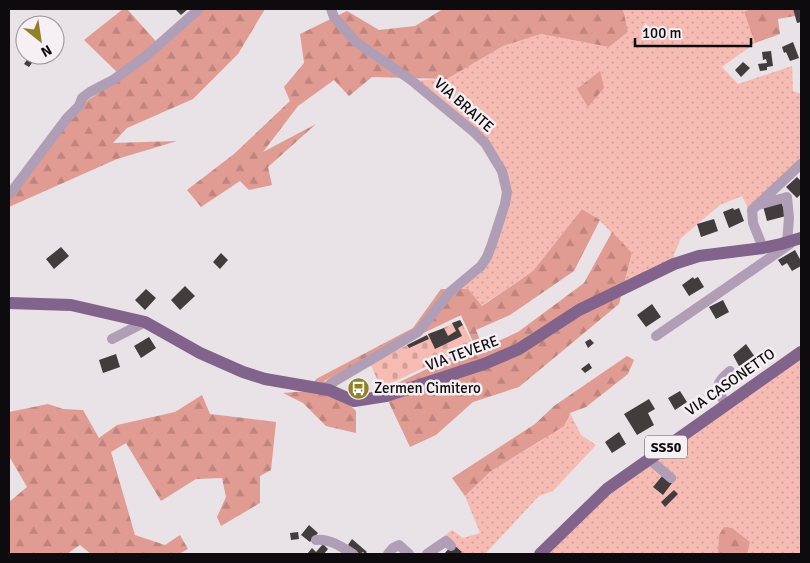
<svg xmlns="http://www.w3.org/2000/svg" width="810" height="563" font-family="Signika,sans-serif">
<defs>
<pattern id="grass-dots" width="8" height="8" patternUnits="userSpaceOnUse" patternTransform="scale(1.25)"><rect width="8" height="8" fill="#f6bcb4"/><path d="M2 2h.1M6 6h.1" fill="none" stroke="#d2a09a" stroke-width="1.8" stroke-linecap="round"/></pattern>
<pattern id="forest-firs" width="22" height="20" patternUnits="userSpaceOnUse" patternTransform="scale(1.25)"><rect width="22" height="20" fill="#e09b92"/><path d="M5 1l3.5 6h-7zM16 11l3.5 6h-7z" fill="#bf847d"/></pattern>
<pattern id="cemetery-stones" width="16" height="16" patternUnits="userSpaceOnUse" patternTransform="scale(1.25)"><rect width="16" height="16" fill="#f6bcb4"/><path d="M2 7V4a2 2 0 0 1 4 0v3zM10 15v-3a2 2 0 0 1 4 0v3z" fill="#d2a09a"/></pattern>
</defs>
<rect width="100%" height="100%" fill="#e9e2e6"/>
<path fill="url(#grass-dots)" d="M623,9H751L744,12L755,43L722,67L738,84L792,66L793,91L801,94V159L749,210L742,196L720,205L681,238L674,255V264L623,289L632,253L598,219L582,209L533,271L481,306L452,289L481,266L505,204L496,159L411,80L447,79L503,46L541,34L609,47L628,32Z
M801,357V554H540L577,518Z
M570,413L581,435L596,445L553,491L539,496L485,554H460L462,552L454,544L446,541L444,536L452,530L463,538L480,533L465,496L490,472L542,440Z"/>
<path fill="url(#forest-firs)" d="M123,9H127L161,47L203,9H265L238,54L193,99L127,128L113,143L177,141L117,159L9,207V195L72,111L122,77L84,40Z
M443,9H623L628,32L609,47L541,34L503,46L447,79L372,77L349,96L334,80L298,106L263,152L316,124L268,167L272,185L249,190L240,181L201,207L187,190L234,154L290,101L284,87L304,63L300,34L347,11L379,30L415,26Z
M751,9H793L795,16L778,19L780,34L755,43L744,12Z
M600,71L604,88L588,107L577,89Z
M582,209L600,220L574,271L510,315L476,330L483,348L518,332L584,283L612,232L632,253L619,304L519,387L473,402L436,435L410,447L383,390L475,346L461,315L324,381L356,411V433L326,426L303,403L283,393L309,391L316,379L413,328L441,289H468L482,306L533,271Z
M627,356L634,360L628,374L586,407L570,413L564,426L490,472L465,496L452,478L535,424L554,406Z
M202,395L210,414L276,422L271,470L260,476V503L221,526L217,517L226,497L222,478L196,479L161,501L126,443L111,452L135,535L165,545L180,535L188,549L179,554H91L80,545L67,554H9V502L27,487L9,456V412L48,404L63,409L83,410L99,438L117,425L175,412Z
M724,527L732,528L750,542L747,554H718L719,535Z"/>
<path fill="url(#cemetery-stones)" d="M460,320L473,344L381,388L370,363Z"/>
<path fill="#423c3d" d="M175,9H188L181,15Z
M793,9H801V22L797,23Z
M793,42L799,58L790,61L786,52L784,53L782,47Z
M771,51L773,66L767,67V70L760,71L758,64L767,63L766,59L763,60L762,52Z
M29,57L34,60L29,67L24,64Z
M743,62L750,68L741,77L735,70Z
M797,177L801,181V194L797,198L786,187Z
M781,201L786,216L767,221L763,206Z
M733,208L734,210L739,208L744,221L729,228L723,212Z
M714,219L718,231L701,237L697,224Z
M61,247L69,256L54,269L46,259Z
M795,250L801,261V266L792,271L787,263L782,266L778,260Z
M221,253L228,260L220,269L213,262Z
M693,277L694,279L698,277L704,287L689,296L682,285Z
M185,286L195,296L180,310L171,300Z
M146,289L156,298L145,310L135,300Z
M723,300L729,312L716,319L709,307Z
M652,304L661,317L646,327L637,315Z
M460,320L463,325L458,328L462,336L435,349L428,334L444,328L448,336L456,331L452,323Z
M427,335L429,339L409,348L407,345Z
M149,337L156,348L141,358L134,346Z
M590,339L594,343L588,348L585,342Z
M746,344L755,357L740,368L733,355Z
M116,354L120,367L103,373L99,360Z
M589,363L592,368L585,373L581,369Z
M680,391L687,402L675,410L668,398Z
M649,399L655,409L648,413L654,425L637,435L624,414Z
M619,432L626,444L612,453L605,442Z
M663,475L672,483L663,495L653,487Z
M674,490L678,494L665,507L661,502Z
M309,525L318,533L310,542L301,535Z
M298,532L299,539L291,540L290,533Z
M352,539L367,552L365,554L363,552L360,554L348,545Z
M323,544L328,549L324,554H307L312,548L316,552Z
M453,544L462,552L460,554H444Z"/>
<g fill="none" stroke-linecap="round" stroke-linejoin="round">
<path stroke="#af9eb5" stroke-width="10" d="M9,195L67,118L79,106L82,98L90,92L113,80L146,56L199,9
M758,205L787,197L789,218L787,243
M763,248L753,223L752,210L801,164
M656,336L790,244
M112,339L145,322
M326,390L330,384L418,332L450,292L481,266L487,257L492,244L505,204L507,192L502,171L485,143L475,133L411,80L356,42L334,17L331,9
M726,405C716,387 714,385 730,371
M649,459L671,478
M316,540C329,538 342,547 353,554
M388,554L393,548L399,545L409,554
M427,554L446,541L451,546"/>
<path stroke="#81638c" stroke-width="12" d="M9,303L71,305L145,322L200,353L243,372L265,379L329,390L354,401L386,396L484,364L519,349L579,310L674,264L699,256L763,248L781,244L801,238
M540,554L607,489L801,352"/>
</g>
<defs>
<symbol id="bus-disc" viewBox="-11 -11 22 22"><circle r="9.5" fill="#918027" stroke="#f6eff3"/><path d="M-5-6H5V4H4V6H2V4H-2V6H-4V4H-5ZM-3.5-4V0h7V-4ZM-3.5 1.2v1.5H-2V1.2ZM2 1.2v1.5H3.5V1.2Z" fill="#fff"/></symbol>
</defs>
<g fill-rule="evenodd">
<use href="#bus-disc" x="346" y="376" width="25" height="25"/>
</g>
<g text-anchor="middle" dominant-baseline="central" stroke-width="5" stroke-linejoin="round" paint-order="stroke">
<rect fill="#f6eff3" stroke="#534f52" stroke-width="1" x="645" y="435.5" width="42" height="23" rx="4"/>
<g font-size="14" font-weight="bold" fill="#0d0b0d">
<text x="666" y="447">SS50</text>
</g>
<g font-size="15" fill="#0d0b0d" stroke="#f6eff3">
<text transform="translate(464 105) rotate(41)">VIA BRAITE</text>
<text transform="translate(462 353) rotate(-20)">VIA TEVERE</text>
<text transform="translate(730 382) rotate(-35)">VIA CASONETTO</text>
</g>
<g font-size="15" fill="#0d0b0d" stroke="#f6eff3" text-anchor="start">
<text x="374" y="388">Zermen Cimitero</text>
</g>
</g>
<rect width="810" height="563" fill="none" stroke="#0d0b0d" stroke-width="20"/>
<g transform="translate(40 40) rotate(150)"><circle r="24" fill="#f6eff3" stroke="#999497"/>
<path d="M0-4L9 19L0 12L-9 19Z" fill="#918027"/>
<text y="-8" font-size="14" font-weight="bold" text-anchor="middle" fill="#0d0b0d">N</text>
</g>
<path d="M635 38v8h116v-8" fill="none" stroke="#0d0b0d" stroke-width="2.5"/>
<text x="642" y="38" font-size="15" fill="#0d0b0d" stroke="#f6eff3" stroke-width="4" paint-order="stroke">100 m</text>
</svg>
